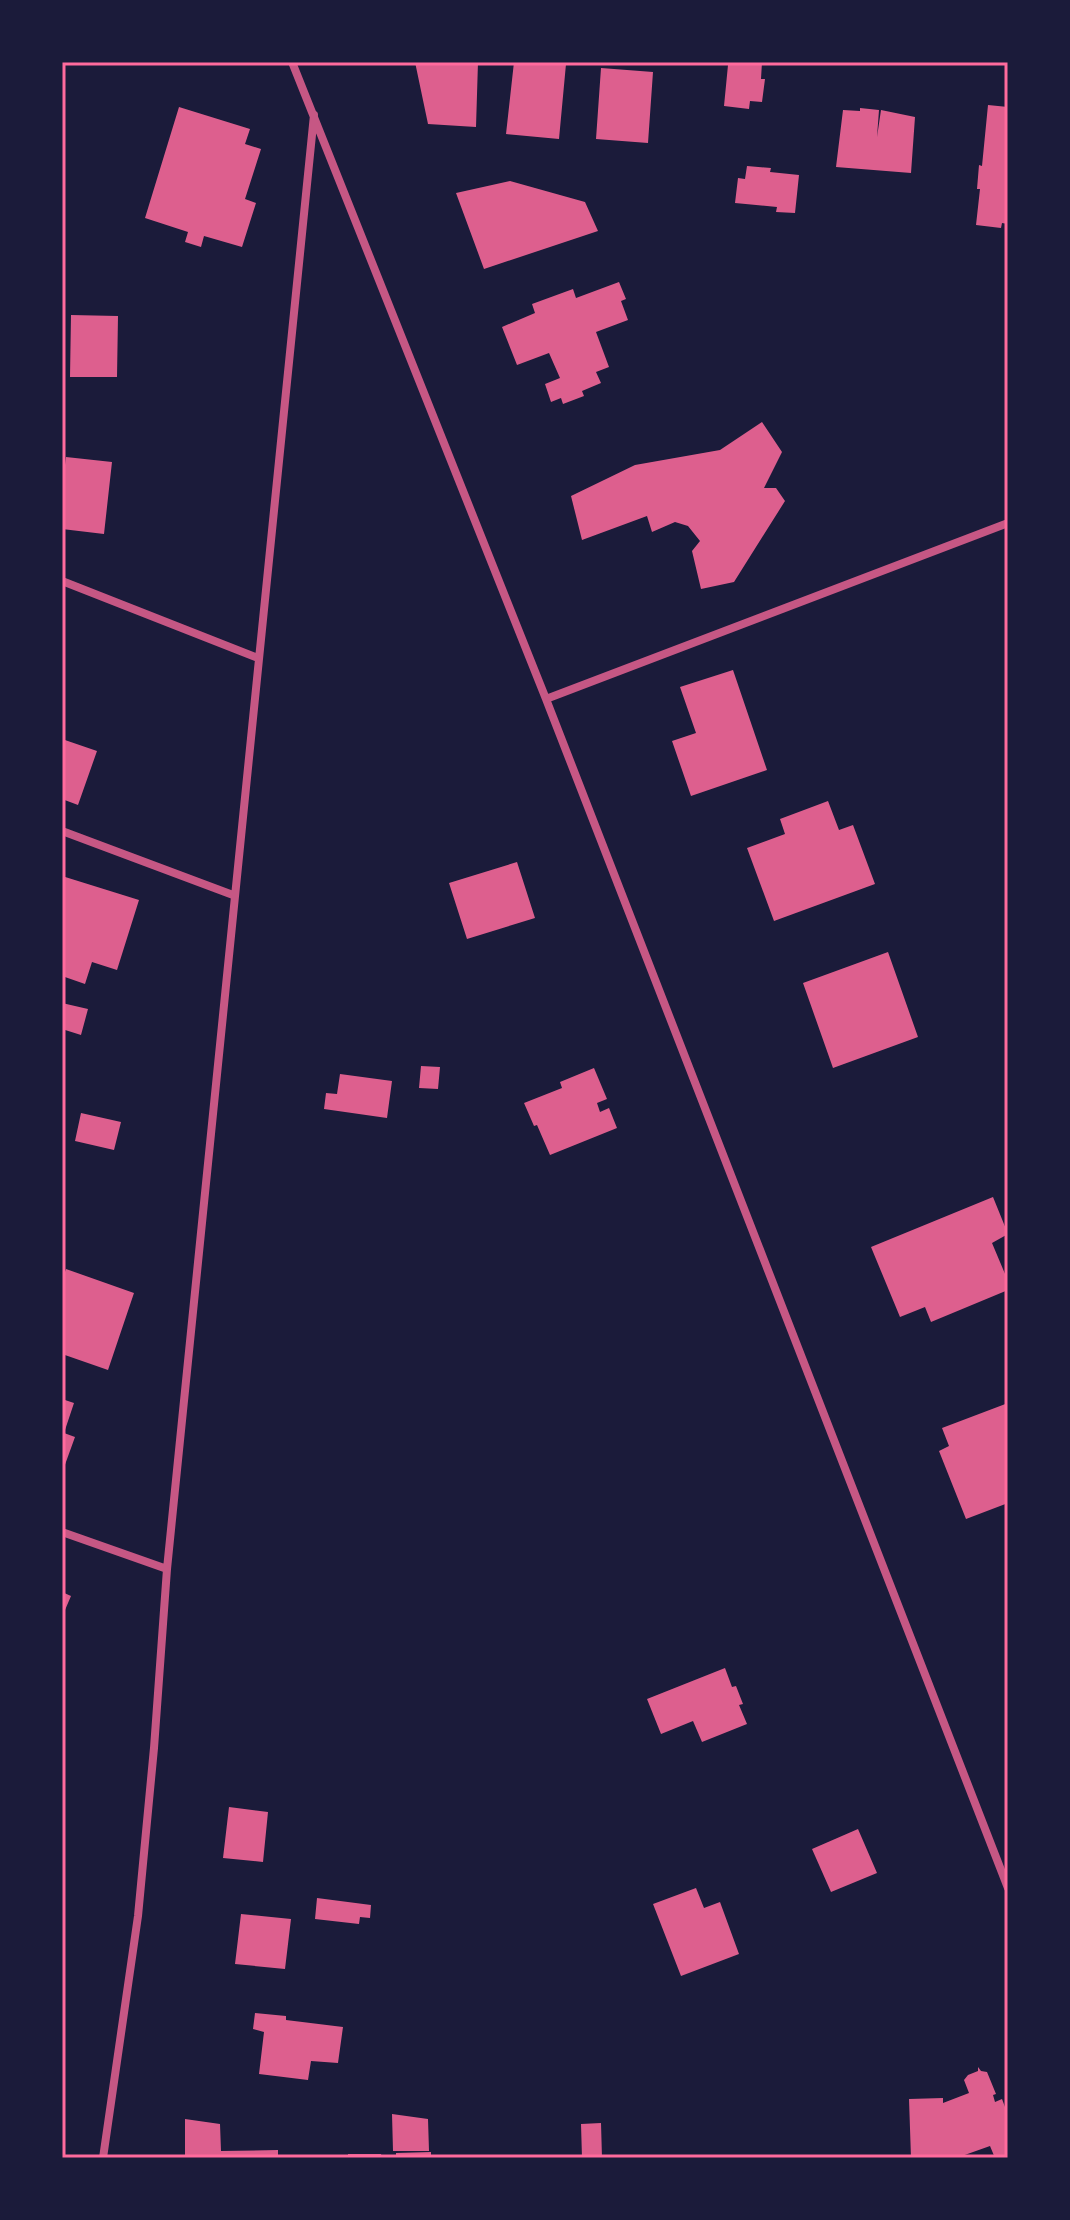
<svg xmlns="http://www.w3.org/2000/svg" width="1070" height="2220" font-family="'Zilla Slab',serif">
<rect width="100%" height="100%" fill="#1b1b3a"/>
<path fill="#dd5f8e" d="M415,62H478L476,127L428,124Z
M514,62L566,64L559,139L506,134Z
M720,62H762L761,79H765L762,102L750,101L749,109L724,106L728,65Z
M601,68L653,72L648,143L596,139Z
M988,105L1008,107V224L1002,223L1001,228L976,225L980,189H977L979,165L982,166Z
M179,107L250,129L245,144L261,149L245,199L256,203L242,247L204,236L201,247L185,242L188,232L145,218Z
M860,108L879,110L877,137L881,110L915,117L911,173L836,167L843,110L860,111Z
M747,166L771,168L770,172L799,175L795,213L776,212L777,207L735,203L738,178L745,179Z
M510,181L585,202L598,231L484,269L456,193Z
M619,282L626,299L621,301L628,320L596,332L609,367L596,372L601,383L582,391L584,396L563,404L561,398L551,402L545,384L560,378L549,353L517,365L502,327L535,313L532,304L573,289L576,298Z
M71,315L118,316L117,377H70Z
M762,422L782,452L764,488H776L785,501L734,582L701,589L692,551L700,541L688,526L675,522L652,532L647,516L582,540L571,496L635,465L720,450Z
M66,457L112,462L104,534L62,529V489Z
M733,670L767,770L691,796L672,741L696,733L680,687Z
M62,739L97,751L78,805L62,799Z
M828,801L839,830L853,825L875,884L774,921L747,848L785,834L780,819Z
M517,862L535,918L467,939L449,883Z
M62,876L139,900L117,970L92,962L85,984L62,976Z
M888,952L918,1037L833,1068L803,983Z
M62,1003L88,1009L81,1035L62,1029Z
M421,1066L440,1067L438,1089L419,1088Z
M594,1068L607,1099L597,1103L600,1112L609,1108L617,1128L550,1155L537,1125L534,1126L524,1103L562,1088L560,1082Z
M340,1074L392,1081L387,1118L324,1109L326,1093L337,1094Z
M81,1113L121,1122L114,1150L75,1141Z
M993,1197L1008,1234L992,1243L1008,1281V1290L931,1322L925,1307L900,1317L871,1247Z
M66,1269L134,1293L108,1370L62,1354V1281Z
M62,1399L74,1403L64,1433L75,1437L62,1473Z
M1008,1403V1503L966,1519L939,1451L949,1446L942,1428Z
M62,1592L71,1596L62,1617Z
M725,1668L732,1687L736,1686L743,1704L739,1705L747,1724L702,1742L693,1721L661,1734L647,1699Z
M229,1807L268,1812L263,1862L223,1858Z
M858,1829L877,1873L831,1892L812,1849Z
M696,1888L704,1908L720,1902L739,1954L681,1976L653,1904Z
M317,1898L371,1905L370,1918L360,1917L359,1924L315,1919Z
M241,1914L291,1919L285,1969L235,1964Z
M255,2013L286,2016V2020L343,2027L338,2063L311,2061L308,2080L259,2074L264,2032L253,2029Z
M978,2067L981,2071L987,2072L996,2094L993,2095L995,2102L1002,2099L1008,2115V2158H995L990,2146L959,2157L958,2155L951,2158H911L909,2099L943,2098V2103L969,2093L964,2080L968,2075L978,2071Z
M392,2114L428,2119L429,2151H393Z
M185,2119L220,2124L221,2151L278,2150V2158H185Z
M601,2123L602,2158H582L581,2124Z
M431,2152V2158H396V2153Z
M348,2154H381L382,2158H348Z"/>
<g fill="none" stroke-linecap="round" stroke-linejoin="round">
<path stroke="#c65784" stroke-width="8" d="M292,62L546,699L1008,1888
M62,581L258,658
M546,699L1008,523
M62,831L233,895
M62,1532L167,1569
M103,2158L138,1916L154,1748L167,1569L314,115"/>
</g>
<rect width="1070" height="2220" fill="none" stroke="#1b1b3a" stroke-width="128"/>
<rect x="64" y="64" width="942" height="2092" fill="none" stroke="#ff6b9d" stroke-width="3"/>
</svg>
